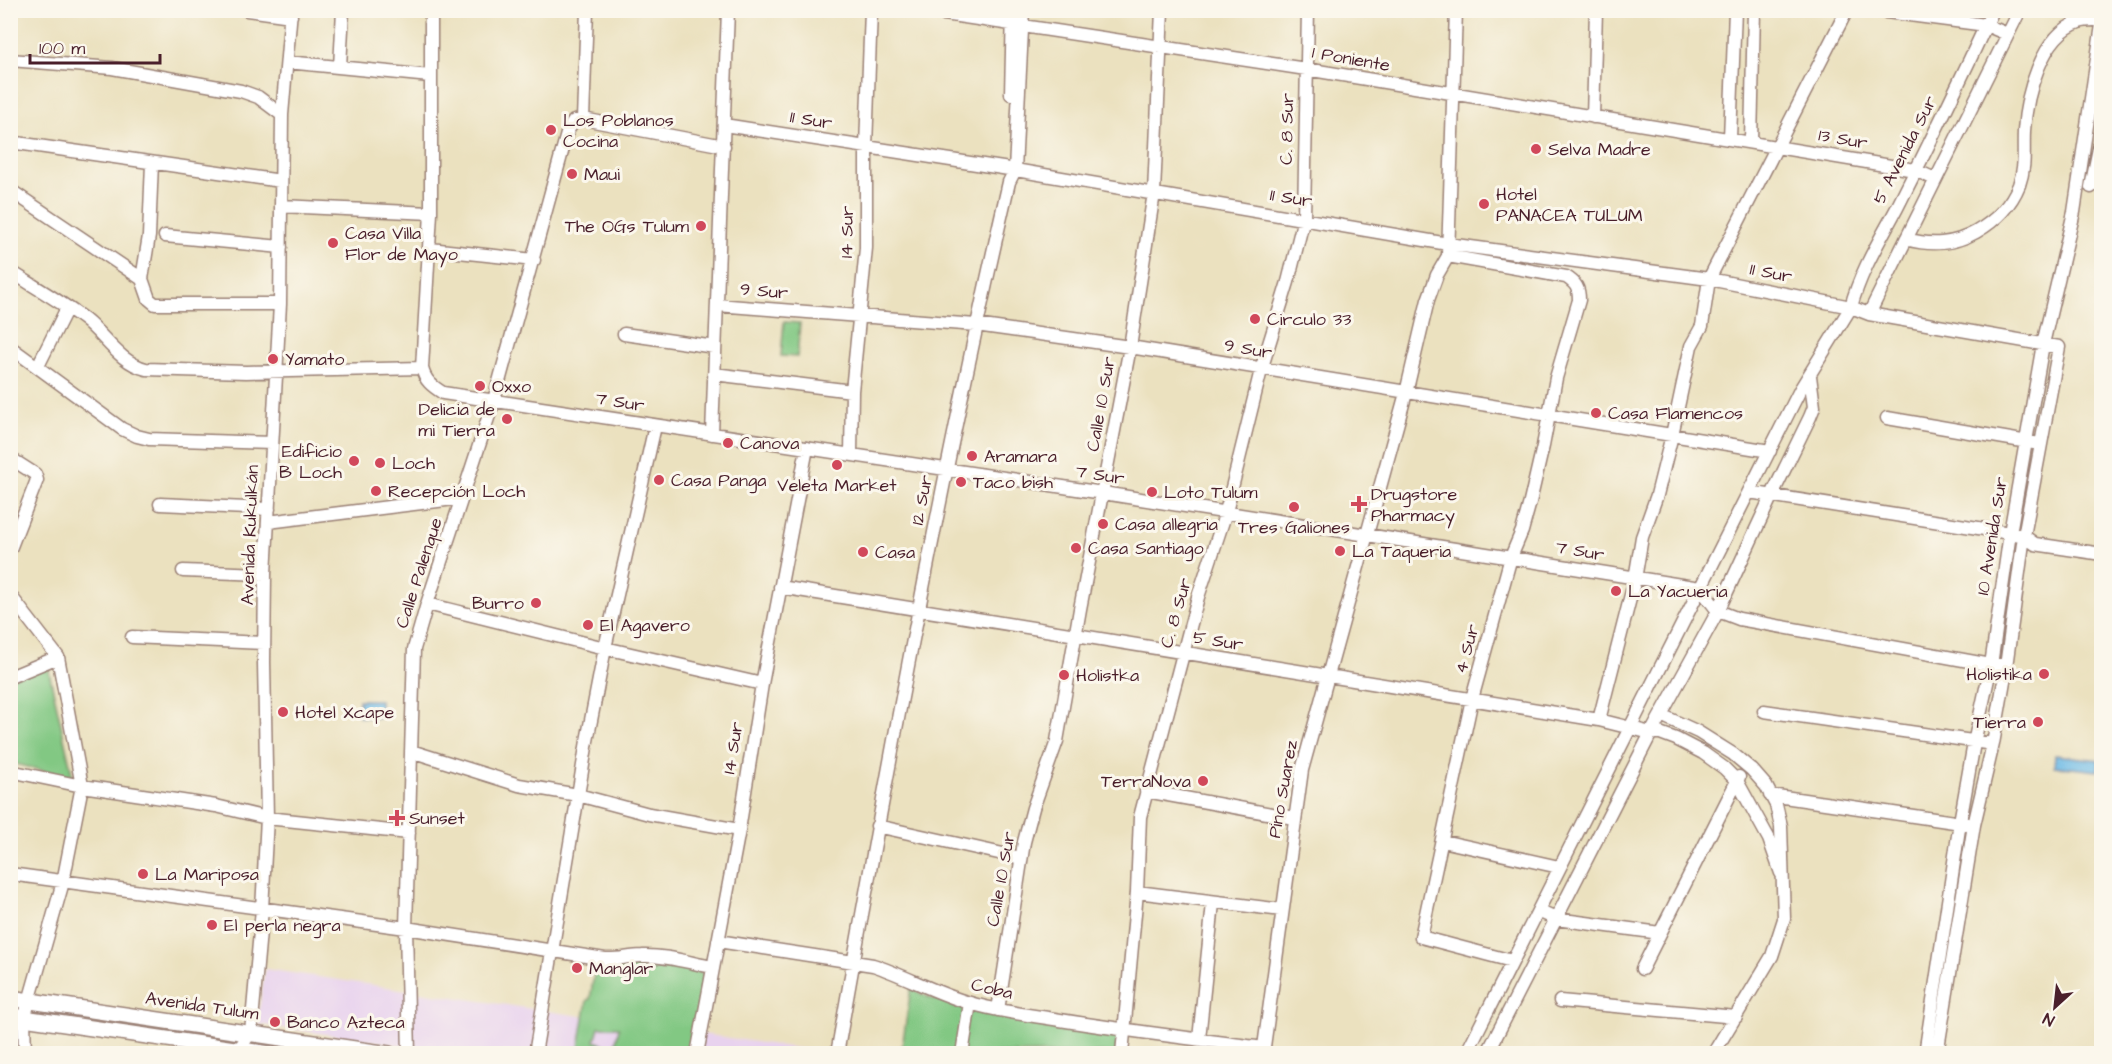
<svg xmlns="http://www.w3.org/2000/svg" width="2112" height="1064" font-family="'Architects Daughter',sans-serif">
<rect width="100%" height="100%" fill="#fbf7ec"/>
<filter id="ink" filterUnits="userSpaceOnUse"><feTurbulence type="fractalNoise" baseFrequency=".0167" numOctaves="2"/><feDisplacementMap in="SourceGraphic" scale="12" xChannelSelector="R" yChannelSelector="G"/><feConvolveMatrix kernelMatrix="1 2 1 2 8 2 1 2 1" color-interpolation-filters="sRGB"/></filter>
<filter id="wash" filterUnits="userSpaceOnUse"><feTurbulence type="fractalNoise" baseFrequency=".008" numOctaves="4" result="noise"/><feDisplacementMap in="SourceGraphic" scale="24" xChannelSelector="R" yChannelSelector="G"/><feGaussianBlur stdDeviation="1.35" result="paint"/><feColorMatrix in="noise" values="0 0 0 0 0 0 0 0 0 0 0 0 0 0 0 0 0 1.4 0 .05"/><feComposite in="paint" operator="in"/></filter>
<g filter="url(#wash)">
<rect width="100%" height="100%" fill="#ebe1bf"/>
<path fill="#e8d2ee" d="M265,969L829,1053H455L257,1024Z"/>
<path fill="#82c883" stroke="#667457" stroke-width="1.5" d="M784,322L800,323L797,357L781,356Z
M47,663L73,778L11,763L10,679Z
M596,962L612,966L663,964L701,972L704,976L691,1053H614L619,1027H599L595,1041L609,1047L608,1053L578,1054L587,1000L590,999Z
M911,988L930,998L1118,1035L1116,1053L901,1054Z"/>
<path fill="#6cbae6" stroke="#5b6c88" stroke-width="1.5" d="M359,700H380V718L359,717Z
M2055,755L2099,760L2098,771L2054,766Z"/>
</g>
<g filter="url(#ink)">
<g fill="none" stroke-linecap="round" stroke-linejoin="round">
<defs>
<path id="minor" d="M247,10L291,16
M431,10V213L422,368C425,381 432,386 443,393L1103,493L1700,588L1718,611L1739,619L1991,665H2006
M918,10L1306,69L1915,170L1935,179
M1871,10L1986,25L2007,34
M10,60L112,68L241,91L258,97L282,115
M287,62L430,76
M340,67L343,10
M1011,94L1013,10
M1593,117L1596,10
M583,119L587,10
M724,125L1009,169L1448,244L1709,279L1851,307L1869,314L2059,347L2024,536L2004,681L1993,744L1974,825L1937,1054
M1730,138L1735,10
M10,142L281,181
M1751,142L1754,10
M152,163L149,236L142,279L149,299L155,304H280
M2091,187L2102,134
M10,190L142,279
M281,206L431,213
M165,236L281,247
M1906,239C1931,246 1953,245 1976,232C1995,221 2011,205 2019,185C2026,165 2023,151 2024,131C2026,96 2041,35 2079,22C2086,19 2094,20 2102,20
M430,249L534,260
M1448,256L1566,277C1576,283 1579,288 1579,300L1556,378L1543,446L1530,502L1522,531L1511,557L1472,699L1421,937L1512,961
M10,271C35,287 62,302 85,320C105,336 120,363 146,369L246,372L422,368
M717,305L976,325L1130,347L1770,451
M1869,314L2020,10
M624,334L715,347
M10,347L122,429L137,436L149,439L272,443
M38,366L67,308
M714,374L852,391
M1887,418L2034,443
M712,434L728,10
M851,454L852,391L866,248V147L871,10
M10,458L35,474L37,480L10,549
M1749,492L2010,533L2024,536L2035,544L2102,554
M160,504L269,509
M268,522L462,498
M183,571L265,574
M780,587L1599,720L1651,733H1660L1676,739L1703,753L1724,768L1737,781L1769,839L1781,873
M10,595L58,657L82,786L63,882L24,1019L25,1054
M427,604L605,648L762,684
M132,637L264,643
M10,677L58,657
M1764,711L1993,744
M1661,715L1698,732L1733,754L1752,770L1766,786L1776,805L1781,826L1784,919L1772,956L1713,1054
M1599,720L1635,579L1642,537L1657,495L1672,435L1691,346L1702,326L1709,279L1847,10
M411,751L519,785L578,795L649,814L739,830
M10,771L82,786L216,806L267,818L409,833
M1146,791L1294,818
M1770,795L1968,824
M877,826L1021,858
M1442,841L1559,867
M10,874L406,928L605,959C618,960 629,956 642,956C666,955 690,963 713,967
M1137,892L1282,910
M1538,911L1556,919L1660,933
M718,941L873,965C906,976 937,994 970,1003C1000,1012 1030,1015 1060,1020C1128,1031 1196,1039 1264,1048
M1642,969L1739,777
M1560,1001L1736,1017
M998,1010L1024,842L1033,808L1057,741L1080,609L1130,347L1154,193L1162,10
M1199,1039L1213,903
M1491,1047L1505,1054
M234,1053L239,1049L251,1032L262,909L267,818L264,662L265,574L280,304L282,115L291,10
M409,1054L406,928L414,649L427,604L494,400L568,130L574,121L583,119L724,146
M535,1054L587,741L605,648L655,426
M697,1054L739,830L762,684L807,448
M837,1054C889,762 942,471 1009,182L1015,170L1023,10
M962,1054L970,1003
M1122,1054L1137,892L1140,817L1198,597L1226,512L1261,370L1288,282L1304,218L1308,10
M1263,1054L1302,770L1406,393L1428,300L1437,275L1448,256L1456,10
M1470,1054V1046L1800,390L1851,307C1860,272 1880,240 1897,208C1930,143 1962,77 1993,10
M1487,1054L1651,733L1718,611L1771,497L1810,417L1814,407L1810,376
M1925,1054L1960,822L1974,743L1991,665L2010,533L2043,344L2074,212L2102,25"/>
<path id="major" d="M10,998L389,1054
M10,1016L270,1054"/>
</defs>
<use href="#minor" stroke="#9a8075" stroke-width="15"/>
<use href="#major" stroke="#9a8075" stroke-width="18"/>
<use href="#minor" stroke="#fff" stroke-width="12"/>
<use href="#major" stroke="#fff" stroke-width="15"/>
</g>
</g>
<g fill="#d1495b" stroke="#fbf7ec" stroke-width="2">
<circle cx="551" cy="130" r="6"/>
<circle cx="1536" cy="149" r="6"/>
<circle cx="572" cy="174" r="6"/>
<circle cx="1484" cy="204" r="6"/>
<circle cx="701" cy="226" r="6"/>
<circle cx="333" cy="243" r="6"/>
<circle cx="1255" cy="319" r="6"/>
<circle cx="273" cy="359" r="6"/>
<circle cx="480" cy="386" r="6"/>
<circle cx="1596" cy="413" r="6"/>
<circle cx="507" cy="419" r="6"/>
<circle cx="728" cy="443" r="6"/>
<circle cx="972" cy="456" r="6"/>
<circle cx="354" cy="461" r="6"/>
<circle cx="380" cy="463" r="6"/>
<circle cx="837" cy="465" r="6"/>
<circle cx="659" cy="480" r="6"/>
<circle cx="961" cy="482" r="6"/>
<circle cx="376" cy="491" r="6"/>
<circle cx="1152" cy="492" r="6"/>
<path d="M1356 495h6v6h6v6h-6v6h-6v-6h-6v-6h6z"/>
<circle cx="1294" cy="507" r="6"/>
<circle cx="1103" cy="524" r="6"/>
<circle cx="1076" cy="548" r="6"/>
<circle cx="1340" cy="551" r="6"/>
<circle cx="863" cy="552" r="6"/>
<circle cx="1616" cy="591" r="6"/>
<circle cx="536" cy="603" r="6"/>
<circle cx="588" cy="625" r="6"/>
<circle cx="2044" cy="674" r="6"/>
<circle cx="1064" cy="675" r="6"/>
<circle cx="283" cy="712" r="6"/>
<circle cx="2038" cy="722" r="6"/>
<circle cx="1203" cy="781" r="6"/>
<path d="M394 809h6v6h6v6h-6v6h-6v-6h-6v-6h6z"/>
<circle cx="143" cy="874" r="6"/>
<circle cx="212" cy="925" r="6"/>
<circle cx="577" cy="968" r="6"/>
<circle cx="275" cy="1022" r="6"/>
</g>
<g text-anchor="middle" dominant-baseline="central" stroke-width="6" stroke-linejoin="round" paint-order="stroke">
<g font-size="18" fill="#4a1f2b" stroke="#fbf7ec">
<text transform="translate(1351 59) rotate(10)">1 Poniente</text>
<text transform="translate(811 120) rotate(9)">11 Sur</text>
<text transform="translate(1287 129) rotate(-89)">C. 8 Sur</text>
<text transform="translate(1843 139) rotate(10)">13 Sur</text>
<text transform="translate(1905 150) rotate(-63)">5 Avenida Sur</text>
<text transform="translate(1291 198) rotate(9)">11 Sur</text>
<text transform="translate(847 232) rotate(-89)">14 Sur</text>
<text transform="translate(1771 273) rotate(11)">11 Sur</text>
<text transform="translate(764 291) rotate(5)">9 Sur</text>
<text transform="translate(1248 349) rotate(10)">9 Sur</text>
<text transform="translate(620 402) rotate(9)">7 Sur</text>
<text transform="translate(1101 404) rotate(-80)">Calle 10 Sur</text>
<text transform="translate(1100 475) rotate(9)">7 Sur</text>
<text transform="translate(922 500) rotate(-79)">12 Sur</text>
<text transform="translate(250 535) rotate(-88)">Avenida Kukulkán</text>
<text transform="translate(1992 536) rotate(-81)">10 Avenida Sur</text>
<text transform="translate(1580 551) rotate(10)">7 Sur</text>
<text transform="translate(419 573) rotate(-72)">Calle Palenque</text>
<text transform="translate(1176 613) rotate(-74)">C. 8 Sur</text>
<text transform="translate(1218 641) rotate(9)">5 Sur</text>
<text transform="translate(1467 649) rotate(-75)">4 Sur</text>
<text transform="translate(733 748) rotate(-81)">14 Sur</text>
<text transform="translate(1283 789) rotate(-80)">Pino Suarez</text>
<text transform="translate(1001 879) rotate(-80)">Calle 10 Sur</text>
<text transform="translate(992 989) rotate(13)">Coba</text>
<text transform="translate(202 1006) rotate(8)">Avenida Tulum</text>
</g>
<g font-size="18" fill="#4a1f2b" stroke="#fbf7ec" text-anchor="start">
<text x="563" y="120">Los Poblanos<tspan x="563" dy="21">Cocina</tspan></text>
<text x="1548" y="149">Selva Madre</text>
<text x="584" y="174">Maui</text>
<text x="1496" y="194">Hotel<tspan x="1496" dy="21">PANACEA TULUM</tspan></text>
<text x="689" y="226" text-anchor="end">The OGs Tulum</text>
<text x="345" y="233">Casa Villa<tspan x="345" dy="21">Flor de Mayo</tspan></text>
<text x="1267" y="319">Circulo 33</text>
<text x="285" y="359">Yamato</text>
<text x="492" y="386">Oxxo</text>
<text x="495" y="409" text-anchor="end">Delicia de<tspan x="495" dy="21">mi Tierra</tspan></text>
<text x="1608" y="413">Casa Flamencos</text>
<text x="740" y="443">Canova</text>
<text x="342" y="451" text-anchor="end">Edificio<tspan x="342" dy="21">B Loch</tspan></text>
<text x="984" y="456">Aramara</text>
<text x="392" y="463">Loch</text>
<text x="671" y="480">Casa Panga</text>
<text x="973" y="482">Taco bish</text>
<text x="837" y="485" text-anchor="middle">Veleta Market</text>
<text x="388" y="491">Recepción Loch</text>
<text x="1164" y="492">Loto Tulum</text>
<text x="1371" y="494">Drugstore<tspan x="1371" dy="21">Pharmacy</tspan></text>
<text x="1115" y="524">Casa allegria</text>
<text x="1294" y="527" text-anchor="middle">Tres Galiones</text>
<text x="1088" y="548">Casa Santiago</text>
<text x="1352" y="551">La Taqueria</text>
<text x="875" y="552">Casa</text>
<text x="1628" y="591">La Yacueria</text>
<text x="524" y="603" text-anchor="end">Burro</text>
<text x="600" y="625">El Agavero</text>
<text x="2032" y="674" text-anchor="end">Holistika</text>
<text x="1076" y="675">Holistka</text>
<text x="295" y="712">Hotel Xcape</text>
<text x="2026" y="722" text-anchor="end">Tierra</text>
<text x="1191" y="781" text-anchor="end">TerraNova</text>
<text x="409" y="818">Sunset</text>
<text x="155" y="874">La Mariposa</text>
<text x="224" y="925">El perla negra</text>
<text x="589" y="968">Manglar</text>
<text x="287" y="1022">Banco Azteca</text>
</g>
</g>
<rect width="2112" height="1064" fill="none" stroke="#fbf7ec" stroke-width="36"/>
<g transform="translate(2055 1007) rotate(207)" stroke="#fbf7ec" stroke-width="4.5" paint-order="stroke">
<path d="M0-4.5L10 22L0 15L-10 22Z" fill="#4a1f2b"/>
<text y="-9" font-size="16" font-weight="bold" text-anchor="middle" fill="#4a1f2b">N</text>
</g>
<path d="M30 54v9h130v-9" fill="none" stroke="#4a1f2b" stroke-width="3"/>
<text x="39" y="54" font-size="18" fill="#4a1f2b" stroke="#fbf7ec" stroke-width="4.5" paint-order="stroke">100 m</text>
</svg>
